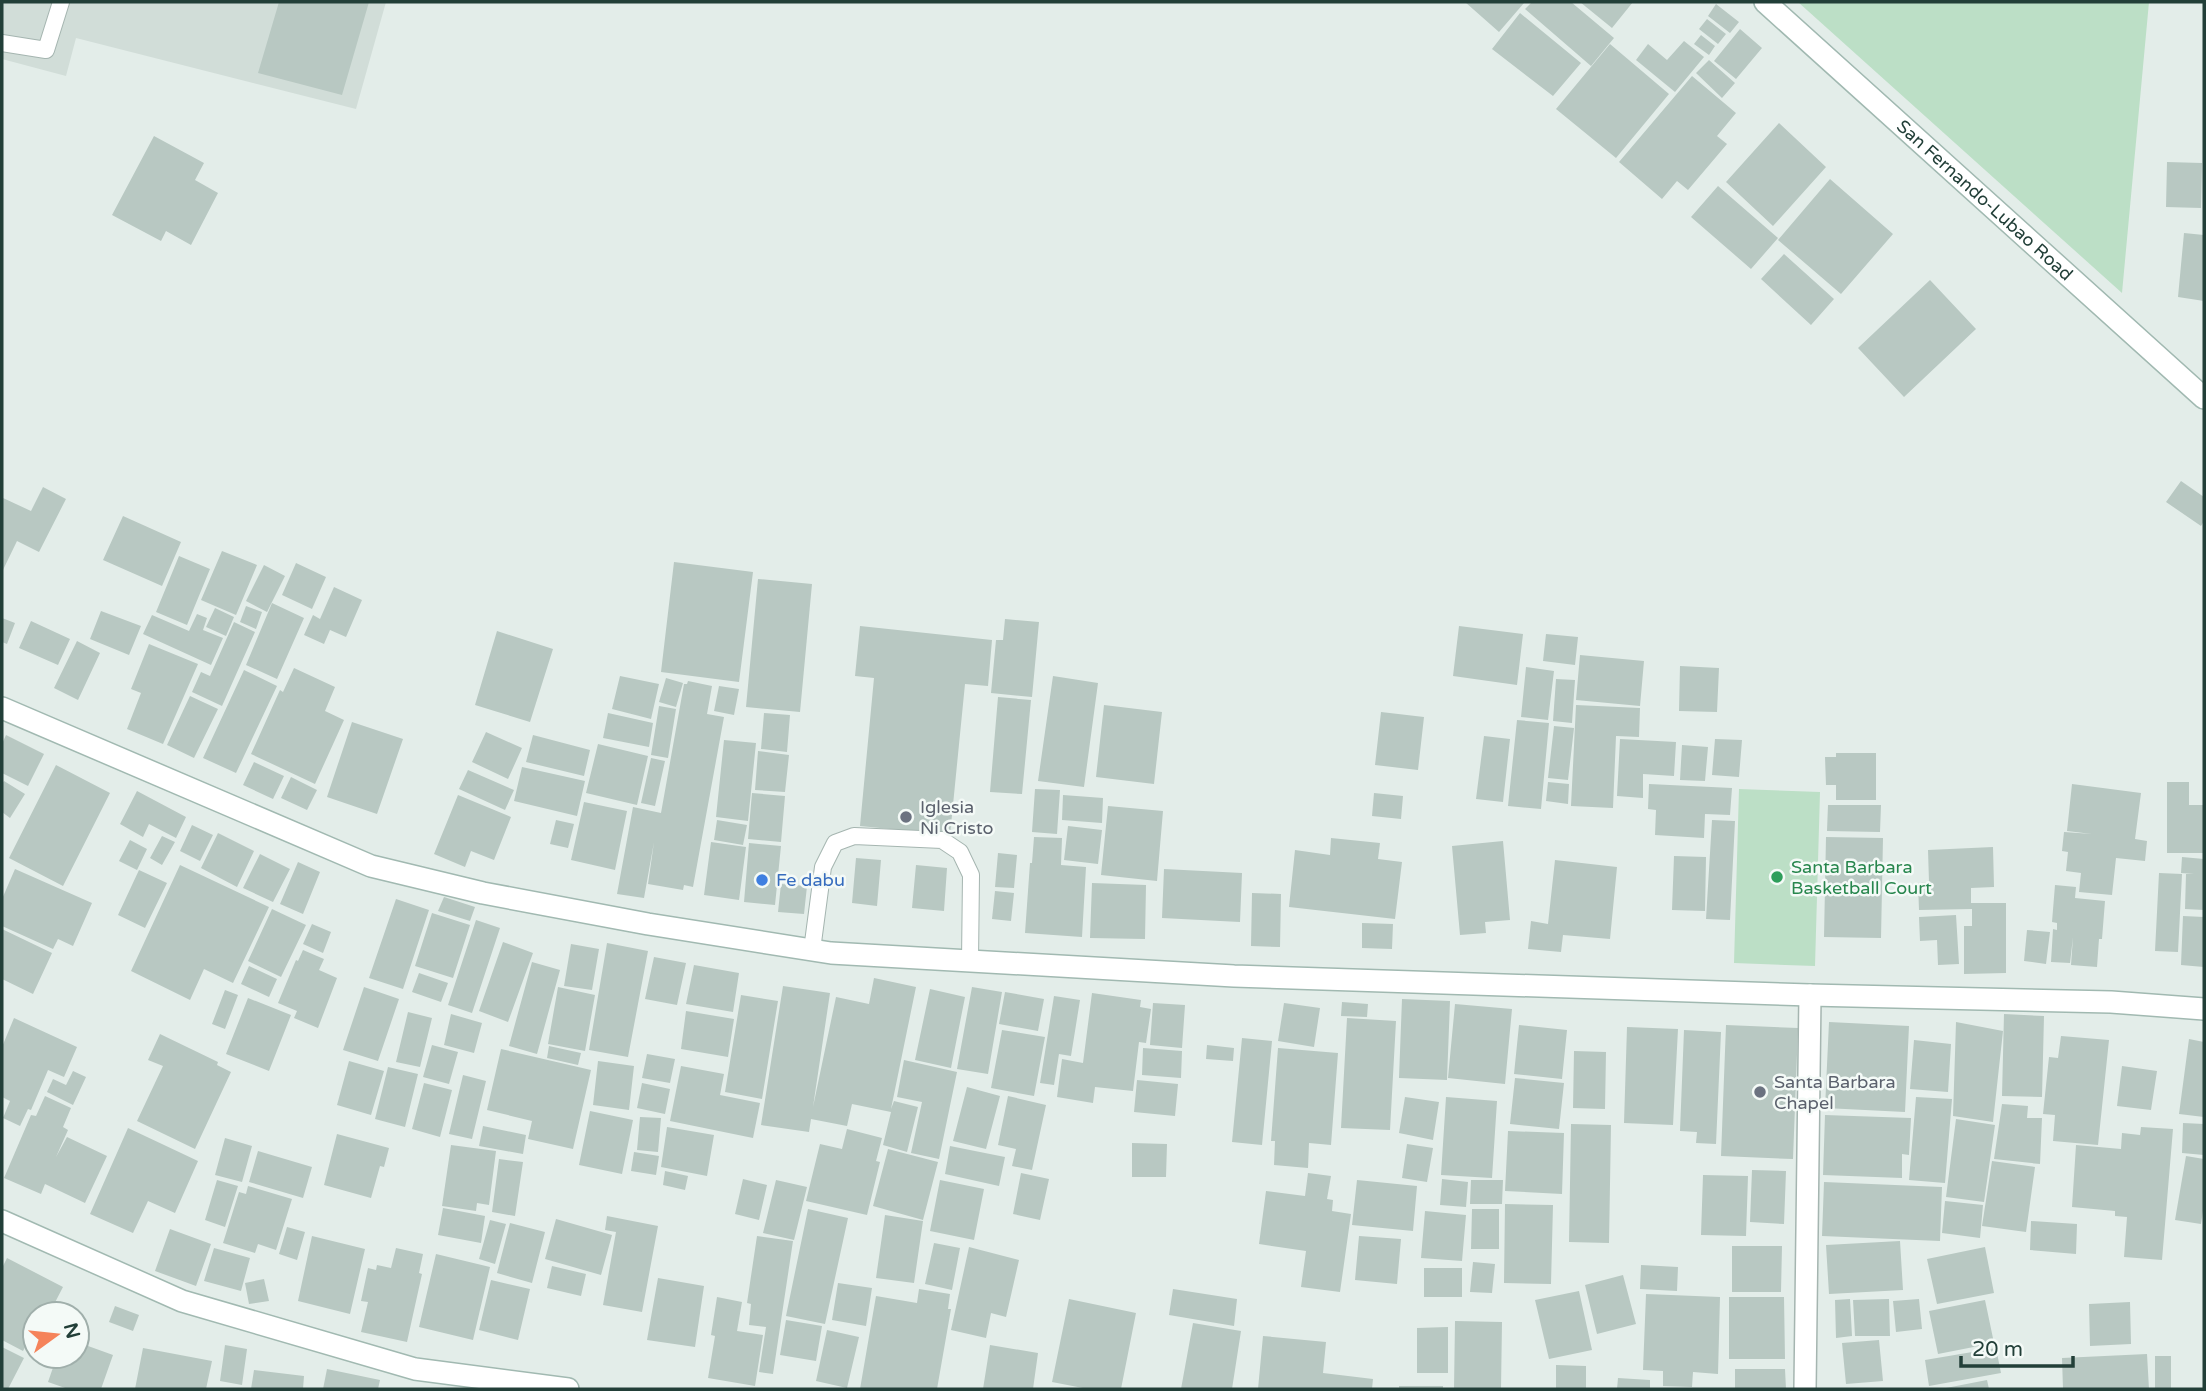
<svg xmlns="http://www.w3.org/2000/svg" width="2206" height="1391" font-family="'Varela Round',sans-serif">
<rect width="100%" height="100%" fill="#e3ede9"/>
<path fill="#d1ddd8" d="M2,2H386L356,109L76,38L66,76L2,59Z"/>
<path fill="#bcdfc6" d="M1798,2H2149L2122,293Z
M1739,789L1820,792L1815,966L1734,963Z"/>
<path fill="#b8c8c2" d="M279,2H369L342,95L258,73Z
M1465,2H1523L1524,3L1499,32Z
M1532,2H1571L1614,38L1591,66L1525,9Z
M1580,2H1633L1612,28Z
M1716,4L1739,22L1730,33L1708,16Z
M1520,13L1581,63L1553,96L1492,49Z
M1707,19L1726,34L1718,44L1699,29Z
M1740,29L1762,48L1736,79L1714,61Z
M1701,35L1715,46L1709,55L1694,44Z
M1684,41L1704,57L1675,92L1636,60L1648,44L1667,60Z
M1610,44L1669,94L1616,158L1556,109Z
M1709,60L1735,83L1722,98L1696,73Z
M1692,76L1736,113L1717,136L1727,144L1688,190L1677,181L1662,199L1619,162Z
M1779,123L1826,167L1773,226L1726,182Z
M154,136L204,163L195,180L218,193L191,245L166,231L161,241L112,215Z
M2167,162L2202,163L2201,208L2166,207Z
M1830,179L1893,234L1841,294L1778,240Z
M1718,186L1778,238L1751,269L1691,217Z
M2184,233L2204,235V301L2178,297Z
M1784,254L1834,299L1811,325L1761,279Z
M1930,280L1976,329L1904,397L1858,348Z
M2181,481L2204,497V521L2201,526L2166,502Z
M43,487L66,499L39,552L17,541L2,572V501L3,498L31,511Z
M123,516L181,542L162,586L103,560Z
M222,551L257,565L236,615L201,600Z
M179,556L210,569L187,625L156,612Z
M674,562L753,572L739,682L661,672Z
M296,563L326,577L312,609L282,595Z
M264,565L285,576L267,612L246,601Z
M758,579L812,584L800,712L746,707Z
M334,587L362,600L346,637L330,630L324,644L304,635L313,615L320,619Z
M272,603L304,618L277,679L246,665Z
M246,606L262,612L256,629L240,622Z
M215,608L234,617L226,636L206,627Z
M101,611L141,626L129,655L90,639Z
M197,614L207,618L203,630L223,638L211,665L143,634L152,615L189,631Z
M2,618L15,623L7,644L2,642Z
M1005,619L1039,622L1032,697L991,693L996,640H1003Z
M31,621L70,639L58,665L19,648Z
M234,622L255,632L222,706L192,692L201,672L210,676Z
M860,626L992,640L988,686L965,684L950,835L860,826L874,678L855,676Z
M1459,626L1523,634L1517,685L1453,676Z
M497,631L553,649L530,722L475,705Z
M1546,634L1578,637L1575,665L1543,661Z
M77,641L100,653L78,700L54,688Z
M149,644L198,664L163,744L127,729L141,693L131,689Z
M1580,655L1644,661L1640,706L1576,700Z
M1680,666L1719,668L1717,712L1679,711Z
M1526,667L1554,671L1548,720L1521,717Z
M294,668L335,687L325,711L344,720L315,784L251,754L280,690L283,692Z
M244,670L277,686L236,773L203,758Z
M620,676L659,684L651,719L612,709Z
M1053,676L1098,683L1084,787L1038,781Z
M666,678L683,683L676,707L659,702Z
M1556,679L1575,680L1572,723L1553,721Z
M688,681L712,686L707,714L724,717L693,887L684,885L683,890L648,884L654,842L644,898L617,894L633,807L661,813L684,684H687Z
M719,686L739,689L734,715L714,711Z
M190,696L218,709L194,758L167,745Z
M998,697L1031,700L1022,794L990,792Z
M1104,705L1162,712L1154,784L1096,777Z
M1576,705L1640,708L1639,737L1616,736L1613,808L1571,806Z
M659,706L676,709L668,758L651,755Z
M1381,712L1424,717L1418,770L1375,765Z
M608,713L653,723L649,747L603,738Z
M764,713L790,715L787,752L761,749Z
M1517,720L1549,723L1541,809L1508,806Z
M352,722L403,739L377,814L327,797Z
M1554,726L1574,728L1568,780L1548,778Z
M486,732L522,748L508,779L472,762Z
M6,735L44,754L28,786L2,773V744Z
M533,735L590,750L584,776L526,762Z
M1484,736L1510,739L1503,802L1476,799Z
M1620,739L1676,742L1674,776L1643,774V798L1617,796Z
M1715,739L1742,740L1739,777L1712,775Z
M724,740L756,743L748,821L716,817Z
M598,744L648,756L637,805L586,793Z
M1682,745L1708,747L1705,781L1680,780Z
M758,751L789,755L785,792L755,790Z
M1836,753H1876V800H1836V785H1826L1825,757H1836Z
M651,758L665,761L655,806L641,803Z
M254,762L284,776L273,799L243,785Z
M56,765L110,793L63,886L9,858Z
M522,767L585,781L577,816L514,801Z
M468,770L514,790L505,810L459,789Z
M291,777L317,790L307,810L281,798Z
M4,781L25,794L10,818L2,812V784Z
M1548,782L1569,784L1568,804L1546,801Z
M2167,782H2189V805H2204V853H2167Z
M1649,784L1732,788L1730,815L1705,814L1704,838L1655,835L1656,810L1648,809Z
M2072,784L2141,793L2135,839L2147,841L2145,861L2116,858L2112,895L2079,892L2081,873L2066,871L2068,852L2062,851L2064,832L2092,834L2067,831Z
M1035,789L1060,790L1057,834L1032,832Z
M137,791L186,817L176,838L149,824L143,837L120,824Z
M752,793L785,796L781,842L748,839Z
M1374,793L1403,796L1401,819L1372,816Z
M458,795L511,817L494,860L471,851L465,867L434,854Z
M1063,795L1103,798L1102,823L1062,820Z
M584,802L627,811L615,870L571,860Z
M1828,805H1881L1880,832L1827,831Z
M1108,806L1163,811L1157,881L1101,875Z
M556,820L574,824L568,848L550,844Z
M717,820L747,825L743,845L714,840Z
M1712,820L1735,821L1730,920L1706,919Z
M192,825L213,835L200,861L180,851Z
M1068,826L1102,830L1098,864L1064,860Z
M218,833L254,851L237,887L201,868Z
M162,836L175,842L162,865L150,858Z
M1034,837L1062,838L1061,865L1086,867L1082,937L1025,933L1030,863H1032Z
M1826,837L1883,838L1881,938L1824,937Z
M1331,838L1380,843L1378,859L1402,862L1395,919L1289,907L1295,850L1330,855Z
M130,840L147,849L137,870L119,861Z
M1503,841L1510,920L1485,922L1486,933L1460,935L1452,846Z
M711,842L746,847L739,900L704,895Z
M749,843L781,846L775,905L744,902Z
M1993,847L1994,887L1971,888V903H2006V973L1964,974V926H1972V909L1919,910L1918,883L1929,882L1928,850Z
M998,853L1017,855L1014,888L995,887Z
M260,854L290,869L273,902L243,888Z
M1674,856L1706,857L1705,911L1672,910Z
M2182,857L2204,859V910L2185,909L2186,874H2194L2181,873Z
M856,858L881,860L877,906L852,903Z
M1555,860L1617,867L1610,939L1563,935L1561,952L1528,949L1531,921L1548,924Z
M298,862L320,872L303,914L280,904Z
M180,865L269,907L233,983L204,969L190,1000L131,971Z
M916,865L947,868L944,911L912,908Z
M15,869L92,903L73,946L58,939L53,949L2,926V899Z
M1164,869L1242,873L1240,922L1162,918Z
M139,870L167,883L145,928L118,915Z
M2159,873L2182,874L2178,952L2155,951Z
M1092,883L1146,885L1145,939L1090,938Z
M781,884L807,886L804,914L778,912Z
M2055,885L2076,887L2075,898L2105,901L2102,939H2099L2097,967L2071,965L2073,937L2070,963L2051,962L2053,929L2057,930V923L2052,922Z
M995,891L1014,893L1011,921L992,919Z
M1252,893L1281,894L1280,947L1251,946Z
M444,897L475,907L470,921L438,911Z
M396,899L429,910L403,989L369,978Z
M272,909L306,925L281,977L248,961Z
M432,913L470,925L453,978L415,966Z
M1956,915L1959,964L1938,965L1937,940L1920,941L1919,917Z
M2183,916L2204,917V967L2181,965Z
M476,920L500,928L472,1013L448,1005Z
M1362,923L1393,924L1392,949L1362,948Z
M312,924L331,932L323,953L303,944Z
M2,929L52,953L33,994L2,979Z
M2027,930L2050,932L2046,964L2024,961Z
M503,942L533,953L508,1022L479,1011Z
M607,943L648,951L628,1057L589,1050Z
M571,944L599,949L592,990L564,986Z
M303,950L324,959L319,970L337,978L318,1028L294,1018L297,1011L278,1003L296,960L298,961Z
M654,957L686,963L677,1005L645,999Z
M532,962L560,970L537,1054L509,1046Z
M694,965L739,973L733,1012L686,1004Z
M249,966L277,979L269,997L241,984Z
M419,973L448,983L441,1002L412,992Z
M874,978L916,987L891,1109L894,1101L918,1107L907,1152L883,1145L891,1112L852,1104L847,1126L811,1119L809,1132L761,1125L783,986L830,993L813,1107L836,997L869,1004Z
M364,987L399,999L378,1061L343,1050Z
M558,987L595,995L585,1051L548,1044Z
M972,987L1002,992L988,1074L957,1069Z
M930,989L965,997L951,1068L915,1060Z
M225,990L238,995L225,1029L212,1024Z
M1005,992L1044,999L1038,1031L999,1024Z
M1092,993L1141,1000L1140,1007L1151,1009L1146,1043L1139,1042L1133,1091L1095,1087L1093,1103L1057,1097L1062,1059L1083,1063Z
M741,995L778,1001L762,1099L725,1092Z
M1054,996L1080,1000L1071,1056L1059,1054L1054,1085L1040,1083Z
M248,998L291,1015L269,1071L226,1054Z
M1402,999L1450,1001L1447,1080L1399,1078Z
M1342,1002L1368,1004L1367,1017L1341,1016Z
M1153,1003L1185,1005L1182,1048L1150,1045Z
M1284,1003L1320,1008L1314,1047L1278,1041Z
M1455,1004L1512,1009L1505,1084L1448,1078Z
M686,1011L734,1019L728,1057L681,1049Z
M408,1012L432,1018L420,1067L396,1062Z
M451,1014L482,1023L474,1053L444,1045Z
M2004,1014L2044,1016L2042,1097L2002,1096Z
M14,1018L77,1047L64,1077L48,1070L31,1110L28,1109L20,1126L3,1118L10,1101L2,1097V1047Z
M1347,1018L1396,1021L1390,1130L1341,1128Z
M1829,1022L1909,1026L1905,1112L1825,1108Z
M1956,1022L2003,1031L1993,1122L1953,1116Z
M1519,1025L1567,1030L1562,1079L1514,1074Z
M1726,1025L1798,1028L1793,1159L1721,1156Z
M1627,1027L1678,1029L1673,1125L1624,1123Z
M1002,1030L1045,1037L1034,1096L991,1088Z
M1684,1030L1721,1032L1716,1144L1696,1143L1697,1132L1680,1131Z
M160,1034L218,1062L217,1065L231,1072L195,1149L137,1121L163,1066L148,1060Z
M2061,1036L2109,1040L2098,1145L2053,1141L2055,1115L2043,1114L2049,1057L2058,1058Z
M1242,1038L1272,1041L1262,1145L1232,1142Z
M2189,1039L2204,1042V1117L2179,1114Z
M1914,1040L1951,1044L1948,1092L1910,1089Z
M432,1045L458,1052L449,1084L423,1077Z
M1207,1045L1234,1048L1233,1061L1206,1059Z
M549,1046L581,1053L578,1065L547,1058Z
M1143,1048L1182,1051L1181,1078L1142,1075Z
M1278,1048L1338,1053L1331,1145L1309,1143L1308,1168L1274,1165L1275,1141H1271Z
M501,1049L591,1070L573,1149L528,1139L532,1121L487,1110Z
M1574,1051L1606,1052L1605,1109L1573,1108Z
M647,1054L675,1059L670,1083L642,1078Z
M904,1060L957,1072L939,1159L911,1153L922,1102L897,1097Z
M349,1061L384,1071L371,1115L337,1105Z
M598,1061L634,1066L629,1110L593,1105Z
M681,1066L724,1074L720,1095L760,1103L753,1138L670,1121Z
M2122,1066L2157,1071L2151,1110L2117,1106Z
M388,1067L418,1074L405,1127L375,1119Z
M73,1071L86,1077L73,1105L47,1092L53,1079L66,1085Z
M463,1075L486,1081L472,1139L449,1134Z
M1515,1078L1564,1083L1559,1129L1510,1124Z
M1137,1080L1178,1084L1175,1116L1134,1112Z
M424,1083L452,1090L440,1137L412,1129Z
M642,1083L670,1089L665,1114L637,1108Z
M967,1087L1000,1096L986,1149L953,1141Z
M45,1096L71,1108L63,1127L68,1130L56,1157L67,1137L107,1156L85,1203L45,1184L41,1194L4,1178L31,1115L36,1116Z
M1008,1096L1046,1105L1032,1170L1012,1166L1016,1149L998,1145Z
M1405,1097L1439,1102L1433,1140L1399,1133Z
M1446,1097L1497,1101L1492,1178L1441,1175Z
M1916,1097L1952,1099L1945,1183L1909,1180Z
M2002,1104L2028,1106L2027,1118H2042L2040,1164L1994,1159Z
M590,1111L633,1120L622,1174L579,1165Z
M1825,1115L1911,1118L1909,1155L1902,1154V1178L1823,1175Z
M640,1117L661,1118L658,1152L637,1150Z
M1956,1119L1995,1125L1984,1202L1946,1197Z
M2183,1123L2204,1124V1155L2182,1153Z
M1571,1124L1611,1125L1609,1243L1569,1242Z
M483,1126L526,1135L523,1154L479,1146Z
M667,1127L714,1135L707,1176L661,1167Z
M2141,1127L2173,1129L2162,1260L2124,1257L2127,1217L2115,1216V1211L2072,1207L2076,1145L2121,1149L2122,1133L2140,1135Z
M128,1128L198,1161L175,1213L148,1201L133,1233L90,1214Z
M847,1129L882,1138L876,1161L880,1162L867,1215L806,1201L820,1144L842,1149Z
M1508,1131L1564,1133L1562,1194L1505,1191Z
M337,1134L389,1148L384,1167L380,1166L371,1198L324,1185Z
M225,1138L252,1146L242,1182L215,1175Z
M1132,1143L1167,1144L1166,1177H1132Z
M1407,1144L1433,1148L1427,1182L1402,1178Z
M451,1145L496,1151L489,1205L477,1203L476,1211L442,1206Z
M950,1146L1005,1157L999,1186L945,1174Z
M888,1149L938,1162L923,1220L873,1206Z
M258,1151L312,1167L303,1198L249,1182Z
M634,1152L659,1156L656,1175L631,1171Z
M2186,1156L2204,1159V1204L2201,1224L2175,1220Z
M499,1159L523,1162L515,1216L492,1212Z
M1992,1161L2035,1167L2026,1232L1982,1226Z
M1752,1170L1786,1171L1784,1224L1750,1222Z
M665,1171L688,1176L685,1190L663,1185Z
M1021,1173L1049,1179L1040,1220L1013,1214Z
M1308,1173L1331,1176L1327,1199L1333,1200L1332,1211L1351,1214L1340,1292L1301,1287L1306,1251L1259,1244L1266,1191L1305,1196Z
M1703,1175L1748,1176L1746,1236L1701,1235Z
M743,1179L767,1185L759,1220L735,1214Z
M1442,1179L1468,1182L1466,1207L1440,1205Z
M217,1180L238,1186L225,1227L205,1220Z
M776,1180L807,1187L794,1240L763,1233Z
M940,1180L984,1189L974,1240L930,1231Z
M1357,1180L1417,1186L1413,1231L1352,1225Z
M1471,1180H1503L1502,1204H1470Z
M1824,1182L1942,1187L1940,1241L1822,1236Z
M248,1186L292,1199L276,1250L258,1244L255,1253L223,1243L239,1192L246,1194Z
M1945,1201L1983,1205L1980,1238L1942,1233Z
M1505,1204L1553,1205L1551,1284L1504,1283Z
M443,1208L485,1216L481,1243L438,1235Z
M808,1209L848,1218L825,1324L786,1316Z
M1472,1209H1499V1249H1471Z
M1425,1211L1466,1215L1462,1261L1421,1258Z
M885,1215L923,1221L914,1283L876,1278Z
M607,1216L658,1226L642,1312L603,1305L616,1232L605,1230Z
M556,1219L612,1235L601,1275L545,1259Z
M490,1220L506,1224L495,1264L479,1259Z
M2031,1221L2077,1224L2076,1254L2030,1250Z
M510,1223L545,1232L532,1283L497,1273Z
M287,1227L305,1232L297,1260L279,1254Z
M170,1229L211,1244L196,1286L155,1271Z
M312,1236L365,1249L350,1314L298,1301Z
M757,1236L793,1241L773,1374L759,1372L766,1327L749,1325L751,1304L747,1303Z
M1359,1236L1401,1239L1397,1284L1355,1280Z
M1900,1241L1903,1290L1829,1294L1826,1245Z
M934,1243L960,1248L952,1290L925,1284Z
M1732,1246H1782L1781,1292H1732Z
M969,1247L1019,1260L1006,1317L991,1313L986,1338L951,1330Z
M1985,1247L1994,1293L1937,1304L1927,1259Z
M214,1248L250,1258L241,1291L204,1281Z
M396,1248L423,1254L419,1273L422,1274L407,1342L361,1332L368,1302L361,1301L368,1268L376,1270L377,1265L391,1268Z
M436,1254L490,1267L473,1340L419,1327Z
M7,1258L63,1287L49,1314H35V1329L23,1351L2,1340V1268Z
M1473,1262L1495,1264L1492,1293L1470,1292Z
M1641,1265L1678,1267L1677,1291L1640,1289Z
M552,1266L586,1274L581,1296L547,1288Z
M1424,1268H1462V1297H1424Z
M1623,1275L1636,1324L1597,1334L1585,1285Z
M658,1278L704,1286L695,1347L647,1340Z
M264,1279L269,1301L249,1304L245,1283Z
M491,1280L530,1289L518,1340L479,1330Z
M838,1283L872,1288L866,1326L832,1320Z
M919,1289L950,1294L948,1309H951L937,1389H860L876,1296L917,1303Z
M1173,1289L1237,1299L1234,1326L1169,1315Z
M1579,1291L1592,1350L1549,1359L1535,1300Z
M1646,1294L1720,1297L1718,1374L1693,1372L1692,1387L1663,1386V1371L1643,1370Z
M717,1297L742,1302L737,1331L763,1335L755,1386L708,1378L715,1336L711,1335Z
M1729,1297H1784L1785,1359H1729Z
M1069,1299L1136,1313L1121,1389H1088L1052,1382Z
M1850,1299L1852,1336L1836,1338L1835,1300Z
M1889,1299L1890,1336H1855L1853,1300Z
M1919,1299L1922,1329L1896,1332L1893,1301Z
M1985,1300L1994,1343L1938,1354L1929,1311Z
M2130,1302L2131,1344L2090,1346L2089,1304Z
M115,1306L139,1315L133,1331L109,1322Z
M786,1320L822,1326L816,1361L780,1355Z
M1455,1321L1502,1322L1501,1389H1454Z
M1193,1323L1241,1331L1232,1389H1181Z
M1448,1327V1373H1417V1328Z
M827,1330L859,1337L847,1388L816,1381Z
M1263,1336L1326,1342L1323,1373L1373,1379L1372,1389H1258Z
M1879,1340L1883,1381L1846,1384L1842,1343Z
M77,1342L113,1355L101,1389H68L48,1382L57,1356H77Z
M225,1345L247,1349L242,1385L220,1381Z
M990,1345L1038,1353L1033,1389H983Z
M2,1347L24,1358L8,1389H2Z
M143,1348L212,1361L206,1389H135Z
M1996,1348L2001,1373L1929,1386L1925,1360Z
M2147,1354L2149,1389H2063L2062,1358Z
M2155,1356H2171V1389H2155Z
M1556,1365L1586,1366V1389H1556Z
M327,1369L380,1380L378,1389H323Z
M1735,1369H1785L1786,1389H1735Z
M254,1370L304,1376L303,1389H251Z
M1618,1378L1650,1380V1389H1617Z
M1987,1380L1989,1389H1946V1388Z
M1399,1386H1443V1389H1399Z"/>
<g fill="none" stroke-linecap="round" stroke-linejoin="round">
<defs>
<path id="lane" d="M2,43L46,50L61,2
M812,950L823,867L835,843L854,836L942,840L960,852L971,875L970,961"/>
<path id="street" d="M1805,1389L1810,995"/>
<g id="secondary">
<path id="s1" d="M1765,2L2204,398"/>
<path d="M2,708L371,866L483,893L648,924L831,953L1234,976L1810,995L2111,1002L2204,1009"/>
<path d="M2,1221L182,1301L415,1369L568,1389"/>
</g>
</defs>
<use href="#lane" stroke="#a5b5b0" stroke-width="18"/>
<use href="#street" stroke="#a5b5b0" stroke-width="24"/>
<use href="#secondary" stroke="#a1b9b1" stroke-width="24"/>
<use href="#lane" stroke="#fff" stroke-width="16"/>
<use href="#street" stroke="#fff" stroke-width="21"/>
<use href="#secondary" stroke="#fff" stroke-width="21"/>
</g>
<g fill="#6b7280" stroke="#f4faf7" stroke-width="2.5">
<circle cx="906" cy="817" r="7"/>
<circle cx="1760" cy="1092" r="7"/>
</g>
<circle fill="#2e9e5b" stroke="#f4faf7" stroke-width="2.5" cx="1777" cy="877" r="7"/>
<circle fill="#3f7fe0" stroke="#f4faf7" stroke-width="2.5" cx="762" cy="880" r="7"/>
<g text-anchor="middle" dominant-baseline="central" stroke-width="5" stroke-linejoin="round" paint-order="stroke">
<g font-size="18" fill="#223f38" stroke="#f4faf7">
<text stroke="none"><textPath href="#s1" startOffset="296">San Fernando-Lubao Road</textPath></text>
</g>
<g font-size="18" fill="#5b616d" stroke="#f4faf7" text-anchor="start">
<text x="920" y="807">Iglesia<tspan x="920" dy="21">Ni Cristo</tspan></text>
<text x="1774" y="1082">Santa Barbara<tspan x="1774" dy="21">Chapel</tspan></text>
</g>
<g font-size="18" fill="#27864d" stroke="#f4faf7" text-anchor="start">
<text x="1791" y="867">Santa Barbara<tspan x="1791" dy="21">Basketball Court</tspan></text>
</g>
<g font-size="18" fill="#366cbe" stroke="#f4faf7" text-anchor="start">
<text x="776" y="880">Fe dabu</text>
</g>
</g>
<rect width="2206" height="1391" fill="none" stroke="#223f38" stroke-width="7"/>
<g transform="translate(56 1335) rotate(75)"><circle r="33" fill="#f4faf7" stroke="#a0afab" stroke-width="2"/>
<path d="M0-5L12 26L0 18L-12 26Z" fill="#f5835a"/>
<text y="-10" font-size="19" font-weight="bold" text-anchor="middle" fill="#223f38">N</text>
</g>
<path d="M1961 1356v10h112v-10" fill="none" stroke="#223f38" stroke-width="3.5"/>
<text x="1972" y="1356" font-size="21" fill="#223f38" stroke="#f4faf7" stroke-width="5" paint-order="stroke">20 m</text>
</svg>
